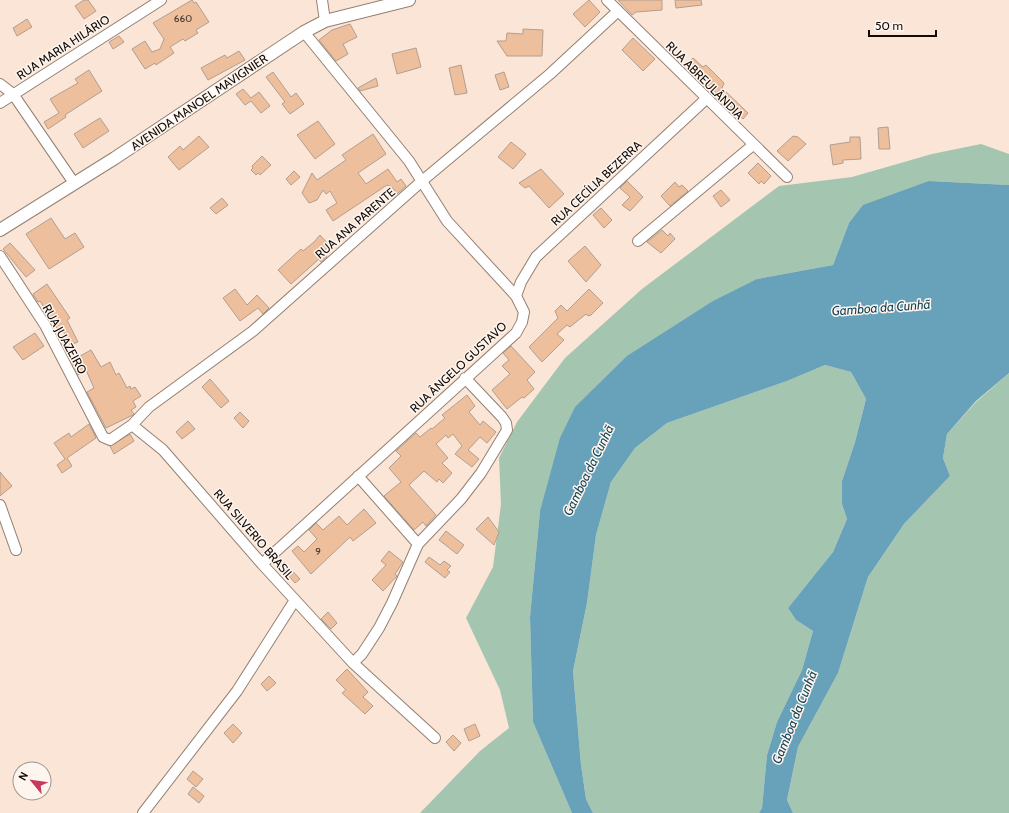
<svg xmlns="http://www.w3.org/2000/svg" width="1009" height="813" font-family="Cabin,sans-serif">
<rect width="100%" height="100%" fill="#fae5d6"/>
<path fill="#a4c6b1" d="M981,144L1009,154V185L929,181L849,223L833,265L757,279L540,511L530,617L533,722L572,813H420L480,751L509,728L500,690L466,618L493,567L501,504L499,458L517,422L565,358L642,289L779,186L852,177L932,154Z
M825,365L851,372L866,399L855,442L842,481V504L847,519L833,552L788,608L796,620L813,631L802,670L777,722L767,755L762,808L759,813H593L586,799L581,765L573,671L587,603L596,535L611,482L635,448L667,423L787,381Z
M1009,373V813H793L787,800L798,747L838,673L868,577L904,524L950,476L943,458L947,434L976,402Z"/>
<path fill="#67a1ba" d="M929,181L1009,185V373L976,401L947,434L943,458L950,476L904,524L868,577L838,673L798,747L787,800L793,813H759L762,808L767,755L777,722L802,670L813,631L796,620L788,608L833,552L847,519L842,504V481L855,442L866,399L851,372L825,365L787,381L667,423L635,448L611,482L596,535L587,603L573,671L581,765L586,799L593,813H572L533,722L530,617L540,511L560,438L575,407L627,356L713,301L757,279L833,265L849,223L863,205Z"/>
<path fill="#eebf9d" stroke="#b29e90" d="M84,0H88L96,11L84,19L75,6Z
M192,0L194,3L196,2L209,22L196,30L198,33L185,41L183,39L170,47L174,53L156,65L155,63L145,69L132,49L145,41L152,52L160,49L164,39L153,23Z
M589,0L600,12L585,27L573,14Z
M618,0H662V10L636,12L632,15Z
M675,0H701L702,5L676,8Z
M27,19L32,27L17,36L13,28Z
M350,24L357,37L343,44L348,54L336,61L319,40L332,30Z
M523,29L543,30L542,56H507L497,41H506L507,33L523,34Z
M119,36L124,42L113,49L109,42Z
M633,38L655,59L643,71L622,50Z
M416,48L421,67L397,74L392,54Z
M239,51L245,60L208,80L201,68L225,55L227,58Z
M693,58L703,67L706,65L724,83L722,88L748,113L743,119L706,83L703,85L696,79L700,75L688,63Z
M461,65L467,93L455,95L449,68Z
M89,70L102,91L65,115L66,117L48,129L44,122L59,113L50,99L78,83L75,79Z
M273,72L291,97L296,93L304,104L290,114L282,104L285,102L266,77Z
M504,72L509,87L500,90L495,75Z
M376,78L378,86L360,91L358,88Z
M243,89L251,98L259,92L270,106L261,113L251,101L245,105L236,94Z
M100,118L109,131L83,148L74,134Z
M318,121L335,144L315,159L297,135Z
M888,127L890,149H879L878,128Z
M373,134L386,154L358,173L366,184L388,169L397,182L401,179L406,186L397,194L392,187L387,185L333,221L326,210L337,203L330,191L326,194L323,190L317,200L309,203L302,193L312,173L317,180L346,160L342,155Z
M199,136L209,147L179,170L168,157L180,146L183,150Z
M793,136L798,137L806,144L788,161L777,151Z
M850,137H860L861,159L843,160V163L833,165L830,145L850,142Z
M511,142L526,154L513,169L498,157Z
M262,156L271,165L260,175L258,173L256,175L251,170L253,168L252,166Z
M758,163L771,176L764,184L761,181L759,184L748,173Z
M541,169L564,194L549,208L529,186L525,188L519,183Z
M294,171L300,177L291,185L286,179Z
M627,181L643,197L630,211L622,205L630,197L620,188Z
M675,182L679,187L682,185L688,191L670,206L661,196Z
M721,190L730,200L721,207L713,196Z
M222,198L228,205L216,214L210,208Z
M601,208L612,220L604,228L593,215Z
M51,218L65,239L75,233L84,247L49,269L26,234Z
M662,230L668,236L670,233L675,239L661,253L647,242Z
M320,235L329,245L323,252L327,257L321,262L319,259L291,284L278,270L301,249L303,251L314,242Z
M10,243L35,270L26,277L3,249Z
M585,246L601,265L586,282L568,261Z
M47,284L70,318L67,320L78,342L70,345L63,331L60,333L40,301L38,302L33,294Z
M235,289L247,305L257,295L269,308L263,314L258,308L240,321L223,298Z
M589,289L603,303L591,315L588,316L586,314L570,327L567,325L557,334L564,340L542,362L529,347L558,318L555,311L561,305L567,311Z
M35,333L44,346L23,360L13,347Z
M511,346L535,372L527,380L534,389L524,398L522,397L507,409L492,390L510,374L502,366L509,360L503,353Z
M91,350L101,367L110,362L116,375L119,373L127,388L130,386L131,389L135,387L141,396L133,401L136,407L131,410L134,414L133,415L106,428L87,392L94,388L86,370L78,375L71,361Z
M210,379L229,401L221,408L202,387Z
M467,395L475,406L469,412L480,425L483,421L496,432L487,443L480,437L468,450L479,459L472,467L455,454L462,446L453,434L448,438L446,435L436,444L448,458L442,463L452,473L443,483L439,479L437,482L424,471L409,485L436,515L426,526L423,522L414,530L384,496L401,482L389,468L401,456L396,451L416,433L420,437L431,428L432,429L445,418L442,415Z
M240,412L249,421L243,428L234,418Z
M188,421L195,429L182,439L176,432Z
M89,424L96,438L67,458L72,466L62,473L57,465L65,459L54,443L69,433L71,437Z
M130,434L134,441L114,454L110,446Z
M0,472L12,486L0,496Z
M364,509L376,523L353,541L350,537L311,574L292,551L298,546L304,552L317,539L309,530L316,523L323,530L339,516L347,525Z
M488,517L499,532L494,545L476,529Z
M446,531L464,545L457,554L439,540Z
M389,551L403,562L395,574L397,576L383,591L372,580L386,565L381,561Z
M429,557L440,565L444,561L451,566L447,570L450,572L445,578L425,562Z
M284,562L300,579L295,583L280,566Z
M328,612L337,623L331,629L321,619Z
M347,669L368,692L363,697L373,706L365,714L342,693L346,690L336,680Z
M269,676L276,683L267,691L261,684Z
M233,724L242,733L233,743L224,733Z
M475,724L480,736L469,741L464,729Z
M453,735L461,743L454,751L446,742Z
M193,771L203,779L196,787L187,779Z
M193,787L204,796L199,803L188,794Z"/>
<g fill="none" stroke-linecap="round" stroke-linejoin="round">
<defs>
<path id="minor" d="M322,0L325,21
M607,0L787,177
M0,84L13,94L74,183
M0,103L161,0
M638,241L753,145
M0,256L45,325L103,437L110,440L132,425L149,407L253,331L422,181L550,74L618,11
M516,296L521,282L536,257L706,99
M132,425L163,450L262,564L353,663L435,738
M358,476L418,544
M0,505L16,550
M262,564L516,333L522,322L524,312L516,296L447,221L409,161L304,32
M353,663L362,654L379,628L392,603L418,544L461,499L481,473L507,430L506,423L502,417L465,378
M143,813L237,691L295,600"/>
<path id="tertiary" d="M0,230L115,158L304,32L325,21L409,0"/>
</defs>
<use href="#minor" stroke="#938072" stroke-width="12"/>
<use href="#tertiary" stroke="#938072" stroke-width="14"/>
<use href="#minor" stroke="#fff" stroke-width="10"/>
<use href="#tertiary" stroke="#fff" stroke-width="12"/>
</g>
<g text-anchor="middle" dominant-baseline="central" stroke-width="3" stroke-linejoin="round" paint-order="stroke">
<g font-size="10" fill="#48372c">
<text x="183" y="18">660</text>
<text x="318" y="551">9</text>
</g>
<g font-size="12" fill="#110a06" stroke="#fef5ef">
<text transform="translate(63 47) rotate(-33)">RUA MARIA HILÁRIO</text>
<text transform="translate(705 80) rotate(45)">RUA ABREULÂNDIA</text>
<text transform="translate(199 102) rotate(-34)">AVENIDA MANOEL MAVIGNIER</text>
<text transform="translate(596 183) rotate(-43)">RUA CECÍLIA BEZERRA</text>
<text transform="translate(355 223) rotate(-41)">RUA ANA PARENTE</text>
<text transform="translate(65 339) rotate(61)">RUA JUAZEIRO</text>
<text transform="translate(458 367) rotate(-43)">RUA ÂNGELO GUSTAVO</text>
<text transform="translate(254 534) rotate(49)">RUA SILVERIO BRASIL</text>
</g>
<g font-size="13" font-style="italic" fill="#134457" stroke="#fef5ef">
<text transform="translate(881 307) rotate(-4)">Gamboa da Cunhã</text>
<text transform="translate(588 470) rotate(-64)">Gamboa da Cunhã</text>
<text transform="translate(794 717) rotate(-68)">Gamboa da Cunhã</text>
</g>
</g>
<g transform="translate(32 781) rotate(299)"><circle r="19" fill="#fef5ef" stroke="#9f9792"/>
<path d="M0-3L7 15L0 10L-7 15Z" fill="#c7385d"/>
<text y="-6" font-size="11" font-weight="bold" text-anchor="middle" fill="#110a06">N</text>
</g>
<path d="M869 30v6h67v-6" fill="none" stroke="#110a06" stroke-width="2"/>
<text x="875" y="30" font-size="12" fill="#110a06" stroke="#fef5ef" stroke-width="3" paint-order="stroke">50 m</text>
</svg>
